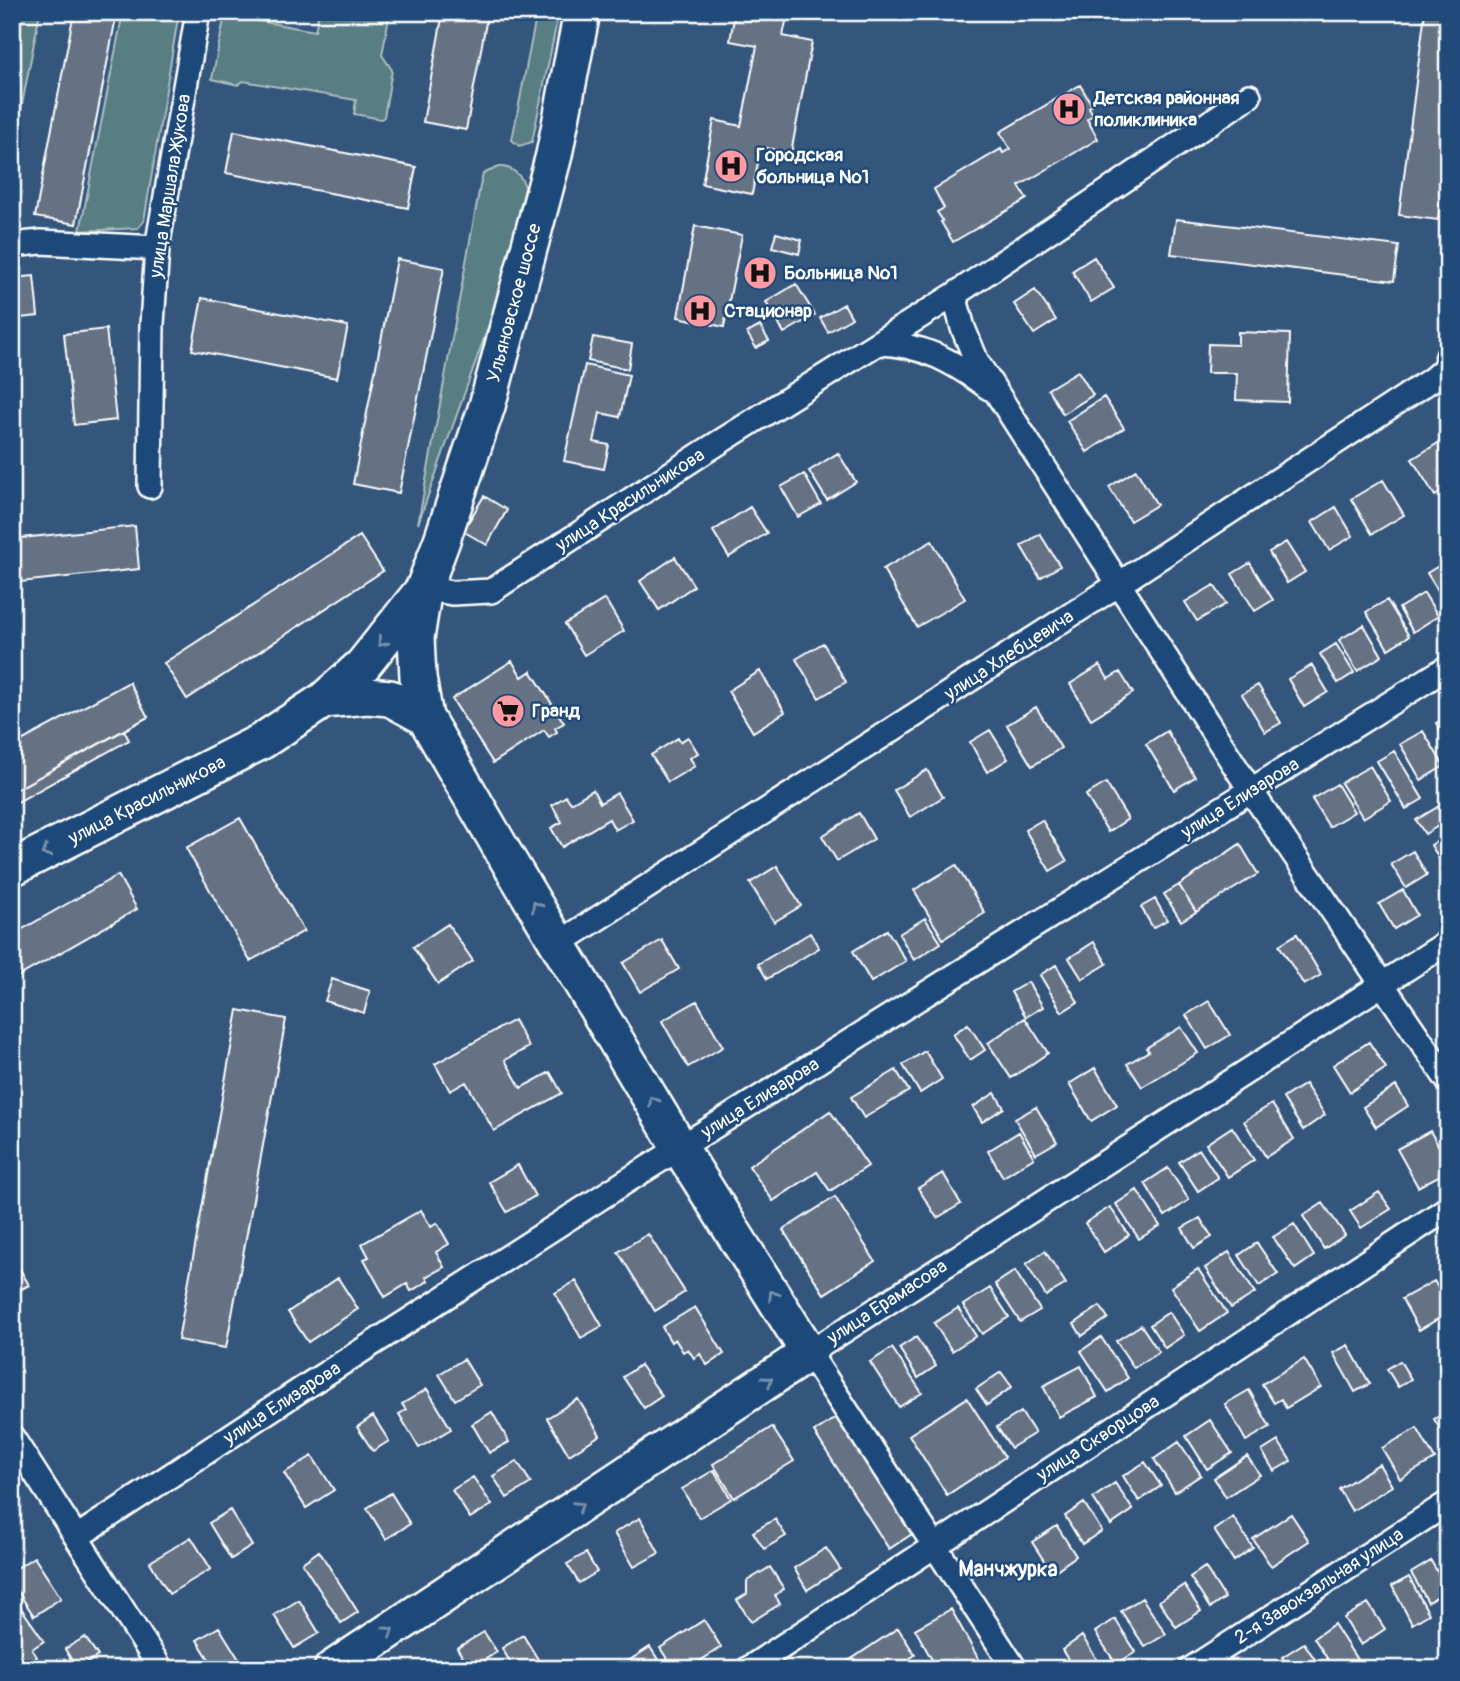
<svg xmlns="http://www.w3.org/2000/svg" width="1460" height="1681" font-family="Pangolin,sans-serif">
<rect width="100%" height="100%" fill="#34567d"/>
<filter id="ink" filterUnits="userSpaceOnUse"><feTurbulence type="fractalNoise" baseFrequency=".0143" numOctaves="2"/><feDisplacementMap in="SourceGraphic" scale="14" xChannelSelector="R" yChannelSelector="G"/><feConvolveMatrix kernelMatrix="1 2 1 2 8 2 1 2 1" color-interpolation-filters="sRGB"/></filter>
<g filter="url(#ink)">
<path fill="#597d82" stroke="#acbec0" stroke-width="2" d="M12,12H40L12,156Z
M123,12H179L144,221L138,228L80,231Z
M319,12H390L382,55L392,70L384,117L381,119L354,114L356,100L243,81L238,85L212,79L225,15L315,31Z
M537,12H559L532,142L519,146L512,140Z
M498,167C511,166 521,174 525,187L505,279L418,524L480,186L483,174Z"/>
<path fill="#657284" stroke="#fff" stroke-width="2" d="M74,12H117L76,224L35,217Z
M443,12H488L466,130L423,122Z
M735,12H788L783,36L812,42L791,153L761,147L752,194L702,184L714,120L741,126L757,46L730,41Z
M1425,12H1448V141L1438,220L1399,215Z
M1080,85L1092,105L1089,107L1093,115L1087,119L1098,139L1019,186L1027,199L953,242L941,222L943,221L937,212L944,208L934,189L1001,149L1003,153L1010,149L1000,132Z
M234,131L416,167L408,208L226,173Z
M1176,219L1399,246L1394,281L1171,254Z
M695,226L742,235L724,327L678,317Z
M776,233L802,240L799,254L772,247Z
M1094,257L1114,288L1091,302L1072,271Z
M397,259L444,268L399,493L353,484Z
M34,276L38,316L12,319V278Z
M796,284L815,315L784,333L766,302Z
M1035,290L1056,320L1034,334L1014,304Z
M202,298L348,326L337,378L192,350Z
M844,304L852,318L828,332L820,318Z
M760,326L769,341L756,348L747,333Z
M106,329L116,420L74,425L64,334Z
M1238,332L1290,334L1288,402L1236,400L1237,373H1207L1208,344L1238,345Z
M593,337L632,344L628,369L588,361Z
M585,365L629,375L620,417L600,413L594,442L609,445L604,469L564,461Z
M1078,371L1093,395L1063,414L1048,389Z
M1104,397L1124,428L1087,452L1067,421Z
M1448,437V488L1435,496L1412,459Z
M838,453L856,482L827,500L809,471Z
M1136,470L1157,505L1130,521L1109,487Z
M804,474L821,504L798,517L781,487Z
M1383,480L1404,515L1372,534L1351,499Z
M484,496L507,510L487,545L463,531Z
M750,507L767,533L729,557L713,531Z
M1336,507L1353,536L1329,550L1312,522Z
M135,526L139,569L12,583V539Z
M1040,534L1060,566L1040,578L1021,546Z
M360,536L383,571L187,699L164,663Z
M932,541L965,599L917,627L883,569Z
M1286,542L1305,572L1287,583L1269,552Z
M675,557L694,586L659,610L640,581Z
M1445,562L1448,566V607L1427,573Z
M1250,563L1273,600L1255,611L1232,574Z
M1214,585L1226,604L1197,621L1185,602Z
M1424,593L1438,616L1413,632L1399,608Z
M605,599L624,631L584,655L565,624Z
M1387,600L1409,636L1388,649L1366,612Z
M1364,625L1382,656L1357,671L1339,640Z
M823,643L846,682L819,698L796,659Z
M1336,644L1354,673L1338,683L1320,654Z
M512,661L522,677L531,671L564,723L555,728L557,732L549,737L544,730L493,763L452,699Z
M1100,665L1108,679L1120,672L1133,693L1091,719L1070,684Z
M1312,665L1328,692L1304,707L1288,679Z
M760,671L785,712L753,732L728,691Z
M129,682L148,717L12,792V746Z
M1258,685L1281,723L1265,732L1242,694Z
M1036,707L1061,748L1032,766L1007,725Z
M1448,716V743L1436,723Z
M124,730L129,740L12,805V792Z
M990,730L1008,759L987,772L970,742Z
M1167,731L1195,777L1174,790L1146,744Z
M1423,731L1444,766L1421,780L1400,744Z
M688,737L698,753L690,758L695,766L668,782L651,755L678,738L680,742Z
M1394,751L1423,799L1406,809L1377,761Z
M1370,766L1391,801L1363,818L1341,783Z
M927,770L943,797L910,817L894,790Z
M1106,783L1128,819L1108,832L1086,795Z
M1337,784L1354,812L1329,827L1312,799Z
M593,790L600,803L617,793L633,820L615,830L609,819L562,847L551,828L562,822L552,805L566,796L571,803Z
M1446,802L1448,820L1425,834L1416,820Z
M859,813L874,839L837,861L822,836Z
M240,818L304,931L250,961L186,848Z
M1042,820L1067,861L1050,871L1025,830Z
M1448,835V873L1431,845Z
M1240,844L1258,874L1196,912L1179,885Z
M1413,851L1427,875L1406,888L1391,864Z
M956,865L985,913L943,939L914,890Z
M777,866L801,906L774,922L750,883Z
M118,875L137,909L12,980V935Z
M1179,885L1196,912L1181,921L1164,894Z
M1403,890L1417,915L1394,929L1379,904Z
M1155,899L1167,920L1153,928L1141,907Z
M925,918L941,943L914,960L899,934Z
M448,924L473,961L438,984L413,947Z
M887,930L906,961L871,982L853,951Z
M810,933L819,948L767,979L758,964Z
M1297,934L1321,975L1304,985L1279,945Z
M662,940L679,969L640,992L623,963Z
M1094,942L1107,964L1082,979L1069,958Z
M1056,965L1078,1002L1062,1012L1040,975Z
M332,979L370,991L364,1013L325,1001Z
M1028,982L1043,1007L1026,1017L1011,992Z
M697,1001L723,1047L688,1067L662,1021Z
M1209,1001L1230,1035L1207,1049L1186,1015Z
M238,1010L286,1019L226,1348L178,1340Z
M1025,1018L1048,1053L1011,1078L988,1043Z
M514,1020L529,1047L505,1060L521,1088L550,1072L562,1093L494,1131L466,1082L450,1091L435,1064Z
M968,1024L985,1050L970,1060L953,1034Z
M1181,1027L1198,1053L1142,1087L1127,1064L1149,1051L1146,1048Z
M1369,1042L1386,1068L1350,1092L1333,1065Z
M925,1051L942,1079L920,1093L903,1065Z
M1095,1068L1117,1105L1091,1121L1069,1084Z
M896,1070L909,1091L864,1118L851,1097Z
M1305,1084L1325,1115L1303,1130L1283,1098Z
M1396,1086L1408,1106L1376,1127L1363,1107Z
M995,1093L1004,1108L982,1122L973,1107Z
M1272,1104L1294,1139L1266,1157L1244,1121Z
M1036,1107L1057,1142L1036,1154L1015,1119Z
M830,1111L868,1166L830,1191L817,1172L773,1201L749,1166Z
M1232,1127L1254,1160L1228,1177L1206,1144Z
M1430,1131L1448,1162V1171L1418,1187L1397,1149Z
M1019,1132L1034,1158L1003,1177L988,1151Z
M1199,1149L1218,1178L1198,1191L1179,1162Z
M518,1165L535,1196L507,1212L489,1182Z
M1168,1168L1189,1200L1165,1216L1145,1183Z
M943,1173L961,1204L937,1218L918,1188Z
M1137,1190L1160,1226L1139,1239L1116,1204Z
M1379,1192L1391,1209L1361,1228L1350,1211Z
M835,1197L875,1261L824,1294L783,1230Z
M1323,1203L1345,1235L1324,1249L1303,1216Z
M1110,1207L1129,1235L1104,1252L1085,1223Z
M421,1210L431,1227L437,1223L449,1244L436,1252L444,1267L426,1277L428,1281L411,1291L407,1284L385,1297L364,1259L369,1257L362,1244Z
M1200,1218L1212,1237L1194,1248L1182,1228Z
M1294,1224L1314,1256L1295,1269L1273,1237Z
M648,1234L685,1292L655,1311L618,1252Z
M1257,1243L1278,1274L1259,1286L1239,1255Z
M1045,1251L1066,1284L1046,1296L1026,1264Z
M1229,1252L1255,1293L1231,1308L1205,1268Z
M12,1255L29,1285L12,1294Z
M1198,1269L1227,1313L1200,1331L1171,1287Z
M1015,1271L1040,1310L1020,1322L995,1284Z
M338,1278L358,1309L308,1342L288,1312Z
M576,1281L602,1326L581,1338L555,1293Z
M1434,1281L1448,1305V1313L1419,1330L1402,1299Z
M990,1288L1009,1317L982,1334L963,1305Z
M1100,1306L1108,1318L1082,1336L1074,1324Z
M695,1307L724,1354L707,1365L700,1354L694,1358L688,1349L683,1352L675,1339L671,1342L662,1327Z
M958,1308L976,1336L952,1351L934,1323Z
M1169,1312L1184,1335L1165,1348L1150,1325Z
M1141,1325L1159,1352L1134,1368L1116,1341Z
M916,1337L936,1366L918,1378L899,1348Z
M1101,1337L1128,1378L1108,1392L1081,1351Z
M1348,1345L1370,1384L1355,1392L1333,1353Z
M892,1348L922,1393L899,1407L870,1362Z
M464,1359L480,1385L455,1400L439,1374Z
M1304,1359L1321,1387L1286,1408L1281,1399L1274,1403L1262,1384Z
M1400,1361L1411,1379L1398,1387L1387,1369Z
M640,1365L662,1396L644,1408L623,1377Z
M1081,1366L1097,1397L1059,1417L1043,1386Z
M1001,1372L1012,1387L987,1405L976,1389Z
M427,1389L451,1429L419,1448L399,1414L406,1410L402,1404Z
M1249,1390L1270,1427L1246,1441L1225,1404Z
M967,1398L1005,1457L947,1495L909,1435Z
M578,1399L600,1435L569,1455L547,1418Z
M1448,1411V1442L1434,1419Z
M492,1412L509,1442L489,1453L472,1424Z
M1021,1412L1035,1433L1011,1448L997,1427Z
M373,1416L389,1441L373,1451L357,1427Z
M837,1417L912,1534L889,1549L814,1432Z
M1210,1420L1232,1453L1207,1469L1186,1436Z
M772,1427L794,1461L734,1498L713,1464Z
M1417,1428L1435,1459L1400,1479L1382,1448Z
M1278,1441L1291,1461L1274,1471L1262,1451Z
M1179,1442L1201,1475L1175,1492L1154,1459Z
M312,1456L334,1490L306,1508L284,1473Z
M1247,1456L1260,1475L1226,1497L1214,1478Z
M517,1461L531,1483L507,1498L493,1476Z
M1145,1462L1161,1486L1139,1501L1123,1476Z
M1379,1464L1392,1486L1352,1511L1339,1489Z
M714,1470L731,1499L699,1518L682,1489Z
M473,1477L492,1505L470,1518L452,1490Z
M1115,1483L1133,1510L1111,1525L1093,1498Z
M391,1493L410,1524L386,1539L367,1508Z
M1084,1503L1102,1531L1082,1544L1065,1516Z
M230,1510L252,1546L231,1559L209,1523Z
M1291,1514L1309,1541L1271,1566L1253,1539Z
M1233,1517L1253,1548L1234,1561L1214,1530Z
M640,1518L659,1553L634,1567L614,1533Z
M775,1519L786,1536L764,1549L753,1532Z
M1057,1526L1076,1556L1052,1573L1032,1542Z
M191,1537L211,1569L169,1594L150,1562Z
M826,1548L840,1569L807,1590L794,1568Z
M319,1551L358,1612L341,1623L302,1563Z
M1448,1551V1573L1439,1556Z
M586,1553L597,1572L579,1583L567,1564Z
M34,1557L61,1598L34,1616L12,1583V1571Z
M1431,1561L1448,1590L1428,1602L1411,1573Z
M770,1567L784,1589L775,1595L780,1604L751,1622L737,1600L747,1594V1581Z
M1205,1567L1225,1598L1210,1608L1190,1577Z
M1409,1577L1429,1614L1412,1624L1392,1586Z
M1184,1585L1201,1611L1176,1627L1159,1601Z
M1142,1598L1166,1634L1145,1647L1121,1611Z
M299,1600L319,1633L294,1648L274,1615Z
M1368,1603L1385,1629L1361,1645L1344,1618Z
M19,1605L44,1641L32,1649L37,1657L25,1666L12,1648V1610Z
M951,1609L984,1669H937L915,1629Z
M1115,1619L1136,1652L1116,1664L1095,1632Z
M704,1620L721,1647L688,1669H674L660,1648Z
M1334,1624L1363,1669H1334L1314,1638Z
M219,1627L245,1669H215L197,1640Z
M898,1628L915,1655L893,1669H852L847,1662Z
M484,1632L497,1652L470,1669L457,1648Z
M523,1635L544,1669H514L502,1648Z
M1082,1636L1103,1669H1074L1062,1650Z
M85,1637L98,1656L77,1669L65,1649Z
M1304,1643L1320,1667L1316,1669H1290L1282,1657Z
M650,1647L664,1669H616Z"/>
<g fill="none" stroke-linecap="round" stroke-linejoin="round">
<defs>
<path id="minor" d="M12,245L41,242L157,248
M954,295L963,328L977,362L1251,791L1448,1081
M878,343C923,344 954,362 989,388
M150,486L152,324L157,248L198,12
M424,588L452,593L491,591L704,452L954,295L1249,96
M558,944L1119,584L1431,380L1444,369L1448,356
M12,1437L161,1669
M77,1537L311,1383L622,1184L1448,667
M748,1669L1448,1208
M1015,1669L809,1353L1448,942
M1191,1669L1448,1503"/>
<path id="primary" d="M324,700L367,696L390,698L425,717
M12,868L262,741L324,700L363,665L422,591
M332,1669L809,1353L680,1148L502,850L425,717L418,677L416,638L424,588L442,540L487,406L554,155L582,12"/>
</defs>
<use href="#minor" stroke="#fff" stroke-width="28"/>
<use href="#primary" stroke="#fff" stroke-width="40"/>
<use href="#minor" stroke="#1f4a7a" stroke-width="23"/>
<use href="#primary" stroke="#1f4a7a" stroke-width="35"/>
</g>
<defs><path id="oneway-chevron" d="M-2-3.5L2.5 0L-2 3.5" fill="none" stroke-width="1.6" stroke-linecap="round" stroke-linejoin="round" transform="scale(1.75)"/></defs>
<g stroke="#7992af">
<use href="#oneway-chevron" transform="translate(382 642) rotate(129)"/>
<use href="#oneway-chevron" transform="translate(46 852) rotate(153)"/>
<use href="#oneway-chevron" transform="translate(536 906) rotate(-121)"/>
<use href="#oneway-chevron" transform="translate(653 1101) rotate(-121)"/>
<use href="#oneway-chevron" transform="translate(773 1295) rotate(-122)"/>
<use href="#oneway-chevron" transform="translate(768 1381) rotate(-35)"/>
<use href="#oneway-chevron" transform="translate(579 1506) rotate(-33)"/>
<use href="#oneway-chevron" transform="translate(389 1631) rotate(-33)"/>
</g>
</g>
<defs>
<symbol id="hospital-disc" viewBox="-11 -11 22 22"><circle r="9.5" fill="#ff9aa2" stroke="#1f4a7a"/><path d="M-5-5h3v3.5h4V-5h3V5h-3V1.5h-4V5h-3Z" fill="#111"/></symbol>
<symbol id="supermarket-disc" viewBox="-11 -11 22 22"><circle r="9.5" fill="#ff9aa2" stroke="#1f4a7a"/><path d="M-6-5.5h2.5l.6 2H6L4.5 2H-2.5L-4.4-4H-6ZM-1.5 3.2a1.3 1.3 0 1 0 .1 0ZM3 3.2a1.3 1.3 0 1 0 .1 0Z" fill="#111"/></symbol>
</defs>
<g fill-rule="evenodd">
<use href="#hospital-disc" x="1050" y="90" width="38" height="38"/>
<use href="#hospital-disc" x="712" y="147" width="38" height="38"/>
<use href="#hospital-disc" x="741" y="254" width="38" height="38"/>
<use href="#hospital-disc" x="681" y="292" width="38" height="38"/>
<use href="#supermarket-disc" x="489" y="692" width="38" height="38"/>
</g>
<g text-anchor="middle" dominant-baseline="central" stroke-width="5" stroke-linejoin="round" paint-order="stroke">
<g font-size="19" font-weight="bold" fill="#fff" stroke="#1f4a7a" text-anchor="start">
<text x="1094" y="98">Детская районная<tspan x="1094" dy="22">поликлиника</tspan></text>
<text x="756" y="155">Городская<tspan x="756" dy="22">больница №1</tspan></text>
<text x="784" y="273">Больница №1</text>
<text x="724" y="311">Стационар</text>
<text x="532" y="711">Гранд</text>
</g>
<g font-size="19" fill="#fff" stroke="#1f4a7a">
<text transform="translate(170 186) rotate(-81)">улица Маршала Жукова</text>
<text transform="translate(514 303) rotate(-75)">Ульяновское шоссе</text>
<text transform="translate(630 500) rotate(-33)">улица Красильникова</text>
<text transform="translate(1009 655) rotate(-33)">улица Хлебцевича</text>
<text transform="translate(1240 798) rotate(-32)">улица Елизарова</text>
<text transform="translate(147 800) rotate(-27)">улица Красильникова</text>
<text transform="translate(760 1098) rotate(-32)">улица Елизарова</text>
<text transform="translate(887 1302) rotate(-33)">улица Ерамасова</text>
<text transform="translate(282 1403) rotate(-33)">улица Елизарова</text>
<text transform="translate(1098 1438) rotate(-33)">улица Скворцова</text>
<text transform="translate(1319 1586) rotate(-33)">2-я Завокзальная улица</text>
</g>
<g font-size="21" font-weight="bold" fill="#fff" stroke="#1f4a7a">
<text x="1008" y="1569">Манчжурка</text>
</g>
</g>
<rect width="1460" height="1681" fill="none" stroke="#1f4a7a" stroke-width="42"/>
<rect x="21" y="21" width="1418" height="1639" fill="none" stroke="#fff" stroke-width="2.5" filter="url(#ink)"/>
</svg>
